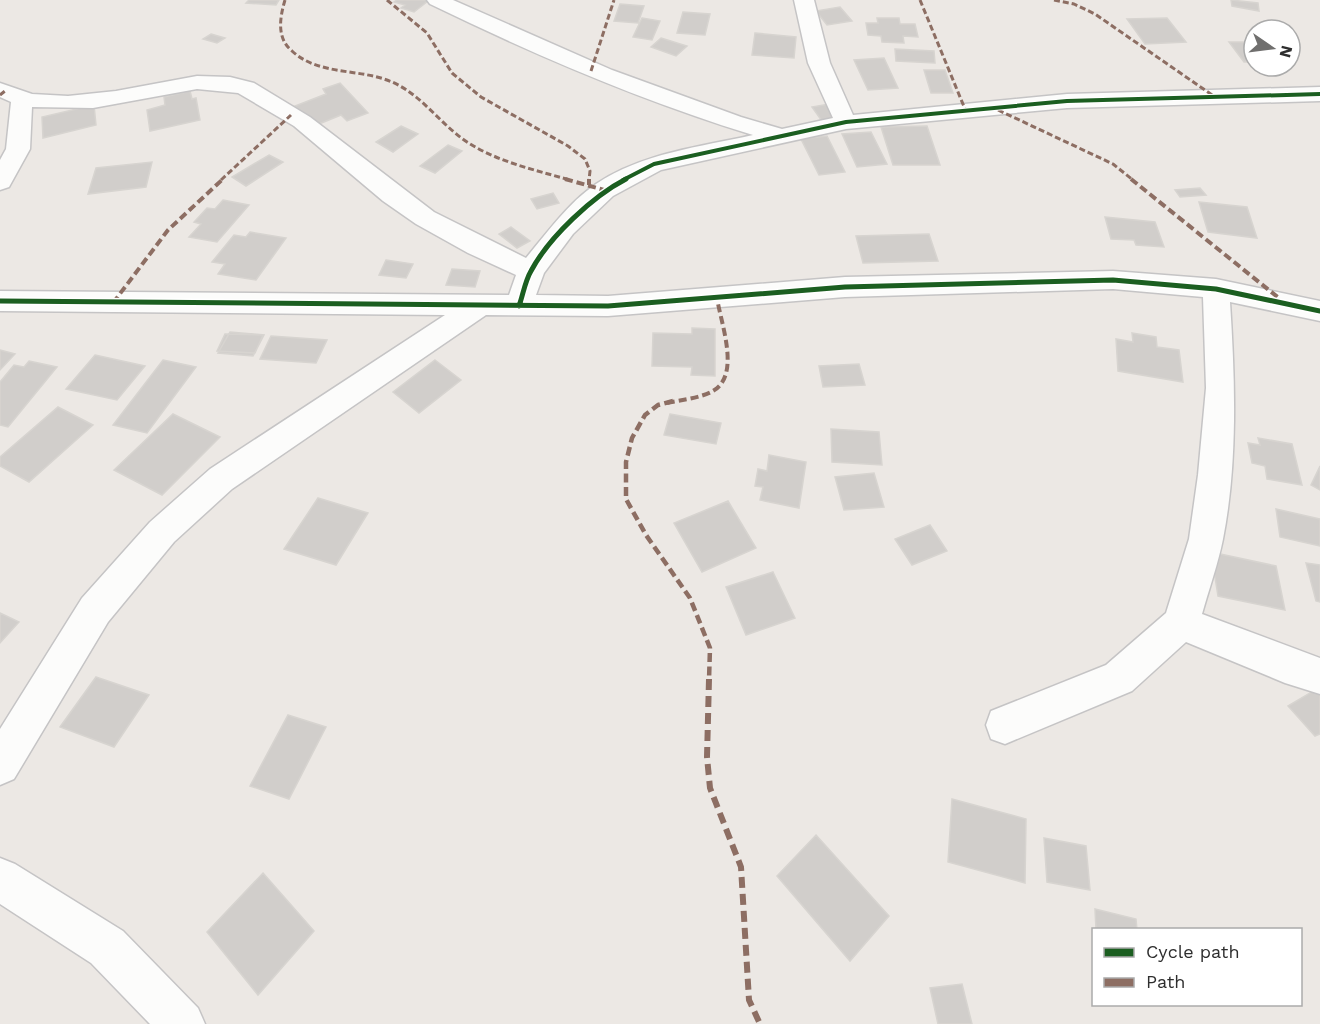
<svg xmlns="http://www.w3.org/2000/svg" width="1320" height="1024" font-family="'Work Sans',sans-serif">
<rect width="100%" height="100%" fill="#ece8e4"/>
<path fill="#d1cecb" stroke="#d7d4d0" stroke-width="1.5" d="M249,0H279L276,5L246,3Z
M397,0H425L428,1L414,12L401,8L405,5L394,2Z
M1231,0L1258,3L1259,11L1232,6Z
M620,4L644,6L638,23L614,21Z
M840,7L852,21L827,25L816,11Z
M683,12L710,14L705,35L677,33Z
M642,18L660,21L652,40L633,37Z
M877,18H899L900,24H915L918,37L903,36L904,43L882,42L881,36L868,35L866,23H878Z
M1167,18L1186,42L1145,44L1127,19Z
M755,33L796,37L794,58L752,55Z
M211,34L225,38L217,43L203,39Z
M661,38L687,46L676,56L651,47Z
M1229,42H1254V62H1244Z
M895,49L934,51L935,63L896,61Z
M884,58L898,88L868,90L854,60Z
M924,70H945L953,93H931Z
M340,83L368,113L347,121L341,115L314,126L295,106L326,94L323,89Z
M190,91L192,99L196,98L200,120L150,131L147,110L165,105L164,97Z
M829,104L842,120L824,124L812,107Z
M94,105L96,125L43,138L42,117Z
M401,126L418,134L393,152L376,142Z
M927,126L940,165H893L881,127Z
M871,132L887,164L857,167L842,134Z
M827,136L845,172L819,175L801,139Z
M448,145L462,151L435,173L420,166Z
M269,155L283,162L246,186L232,177Z
M152,162L146,187L88,194L96,168Z
M1200,188L1206,195L1180,197L1175,190Z
M553,193L559,203L537,209L531,199Z
M223,200L249,205L217,242L189,237L201,224L194,222L207,208L215,209Z
M1199,202L1247,207L1257,238L1208,232Z
M1105,217L1155,222L1164,247L1136,245L1134,240L1111,239Z
M511,227L530,241L517,248L499,234Z
M250,232L286,238L256,280L218,274L225,264L212,262L234,235L246,237Z
M929,234L938,261L863,263L856,236Z
M386,260L413,264L406,278L379,275Z
M452,269L480,271L475,287L446,285Z
M692,328L715,329V376L691,375L692,367L652,366L653,333L692,334Z
M230,332L264,335L253,356L218,353Z
M1132,333L1156,337L1157,347L1179,350L1183,382L1118,371L1116,339L1133,342Z
M225,334L263,335L255,353L217,351Z
M271,336L327,340L316,363L260,359Z
M0,350L15,354L0,370Z
M95,355L145,366L117,400L66,389Z
M163,360L196,367L147,433L113,425Z
M435,360L461,380L419,413L393,392Z
M29,361L57,367L8,427L0,425V382L14,365L24,367Z
M859,364L865,385L823,387L819,366Z
M58,407L93,425L29,482L0,466V457Z
M173,414L220,437L162,495L114,470Z
M670,414L721,423L716,444L664,435Z
M831,429L879,432L882,465L832,462Z
M1258,438L1292,444L1302,485L1267,479L1265,466L1252,463L1248,443L1260,445Z
M769,455L806,462L799,508L760,500L763,487L755,486L758,469L767,471Z
M1320,466V490L1311,485Z
M874,473L884,507L844,510L835,477Z
M318,498L368,513L336,565L284,549Z
M728,501L756,548L702,572L674,523Z
M1276,509L1320,519V546L1280,537Z
M930,525L947,551L912,565L895,539Z
M1211,552L1276,566L1285,610L1218,596Z
M1306,563L1320,565V602L1316,601Z
M773,572L795,618L746,635L726,587Z
M0,613L19,622L0,643Z
M96,677L149,695L114,747L60,727Z
M1320,687V734L1315,736L1288,706Z
M288,715L326,727L289,799L250,786Z
M952,799L1026,819L1025,883L948,862Z
M816,835L889,916L850,961L777,876Z
M1044,838L1086,846L1090,890L1047,882Z
M263,873L314,931L258,995L207,932Z
M1095,909L1136,919L1137,930H1096Z
M962,984L972,1024H938L930,988Z"/>
<g fill="none" stroke-linecap="round" stroke-linejoin="round">
<defs>
<path id="street" d="M427,0H453L612,70L741,117L782,129L833,118L808,63L794,0H814L830,63L853,115L1067,94L1320,87V101L1067,108L846,129L661,170L613,196L573,234L544,273L536,295L608,296L845,277L1113,271L1216,279L1320,301V321L1230,302C1235,380 1238,462 1223,539C1218,564 1209,589 1202,614L1320,658V694L1285,683L1186,642L1132,691L1005,744L991,739L986,725L991,711L1106,665L1166,613L1189,539L1198,475L1206,388L1203,297L1113,289L845,297L608,316L486,315L232,489L174,542L108,622L14,779L0,785V729L82,598L150,522L210,469L445,315L0,311V291L509,295L516,275L468,253L416,224L383,201L294,126L238,93L197,89L93,108L32,107L30,149L9,187L0,190V160L6,149L11,102L0,97V83L32,94L68,96L116,91L197,76L230,77L254,83L310,117L434,212L526,258C547,233 568,203 596,184C642,153 700,147 753,135C642,101 535,55 430,4Z
M0,858L15,864L123,931L198,1008L205,1024H150L91,963L0,904Z"/>
</defs>
<use href="#street" stroke="#c5c4c5" stroke-width="3"/>
<use href="#street" fill="#fcfcfb" fill-rule="evenodd"/>
<path stroke="#8d6e63" stroke-width="3" stroke-dasharray="6 3" stroke-linecap="butt" d="M285,0C280,17 276,38 292,51C319,76 360,68 392,82C422,95 440,124 467,142C498,162 535,170 570,180
M387,0L427,33L452,73L481,97L568,146L585,159L590,171L589,180
M920,0L965,109
M1054,0L1074,4L1095,14L1215,97
M591,71L614,0
M0,95L5,91
M998,110L1113,164L1133,180
M221,180L291,115"/>
<path stroke="#8d6e63" stroke-width="4" stroke-dasharray="8 4" stroke-linecap="butt" d="M565,179L604,190
M1131,179L1280,299
M589,185V179
M113,303L168,230L223,179
M667,403C680,400 701,398 713,391C741,375 721,324 717,298"/>
<path stroke="#8d6e63" stroke-width="4.5" stroke-dasharray="9 4.5" stroke-linecap="butt" d="M673,401L658,405L645,415L632,438L626,462V499L646,535L690,598L710,648L709,680"/>
<path stroke="#8d6e63" stroke-width="6" stroke-dasharray="11 6" stroke-linecap="butt" d="M709,679L707,757L710,788L741,867L749,1000L760,1024"/>
<defs>
<path id="cycleway-far1" d="M623,180L654,164L846,122L1067,101L1320,94"/>
<path id="cycleway" d="M0,301L608,306L845,287L1113,280L1216,289L1320,311
M519,306C523,295 525,281 531,271C549,237 593,196 626,179"/>
</defs>
<use href="#cycleway-far1" stroke="#fff" stroke-width="6"/>
<use href="#cycleway" stroke="#fff" stroke-width="8"/>
<use href="#cycleway-far1" stroke="#1b5e20" stroke-width="4"/>
<use href="#cycleway" stroke="#1b5e20" stroke-width="5"/>
</g>
<rect x="1092" y="928" width="210" height="78" fill="#ffffff" stroke="#ababab" stroke-width="1.5"/>
<rect x="1104" y="948" width="30" height="9" fill="#1b5e20" stroke="#ababab" stroke-width="1.5"/>
<text x="1146" y="958" font-size="18" fill="#2e2e2e">Cycle path</text>
<rect x="1104" y="978" width="30" height="9" fill="#8d6e63" stroke="#ababab" stroke-width="1.5"/>
<text x="1146" y="988" font-size="18" fill="#2e2e2e">Path</text>
<g transform="translate(1272 48) rotate(104)"><circle r="28" fill="#ffffff" stroke="#ababab" stroke-width="1.5"/>
<path d="M0-4.5L10 22L0 15L-10 22Z" fill="#706f6e"/>
<text y="-9" font-size="16" font-weight="bold" text-anchor="middle" fill="#2e2e2e">N</text>
</g>
</svg>
